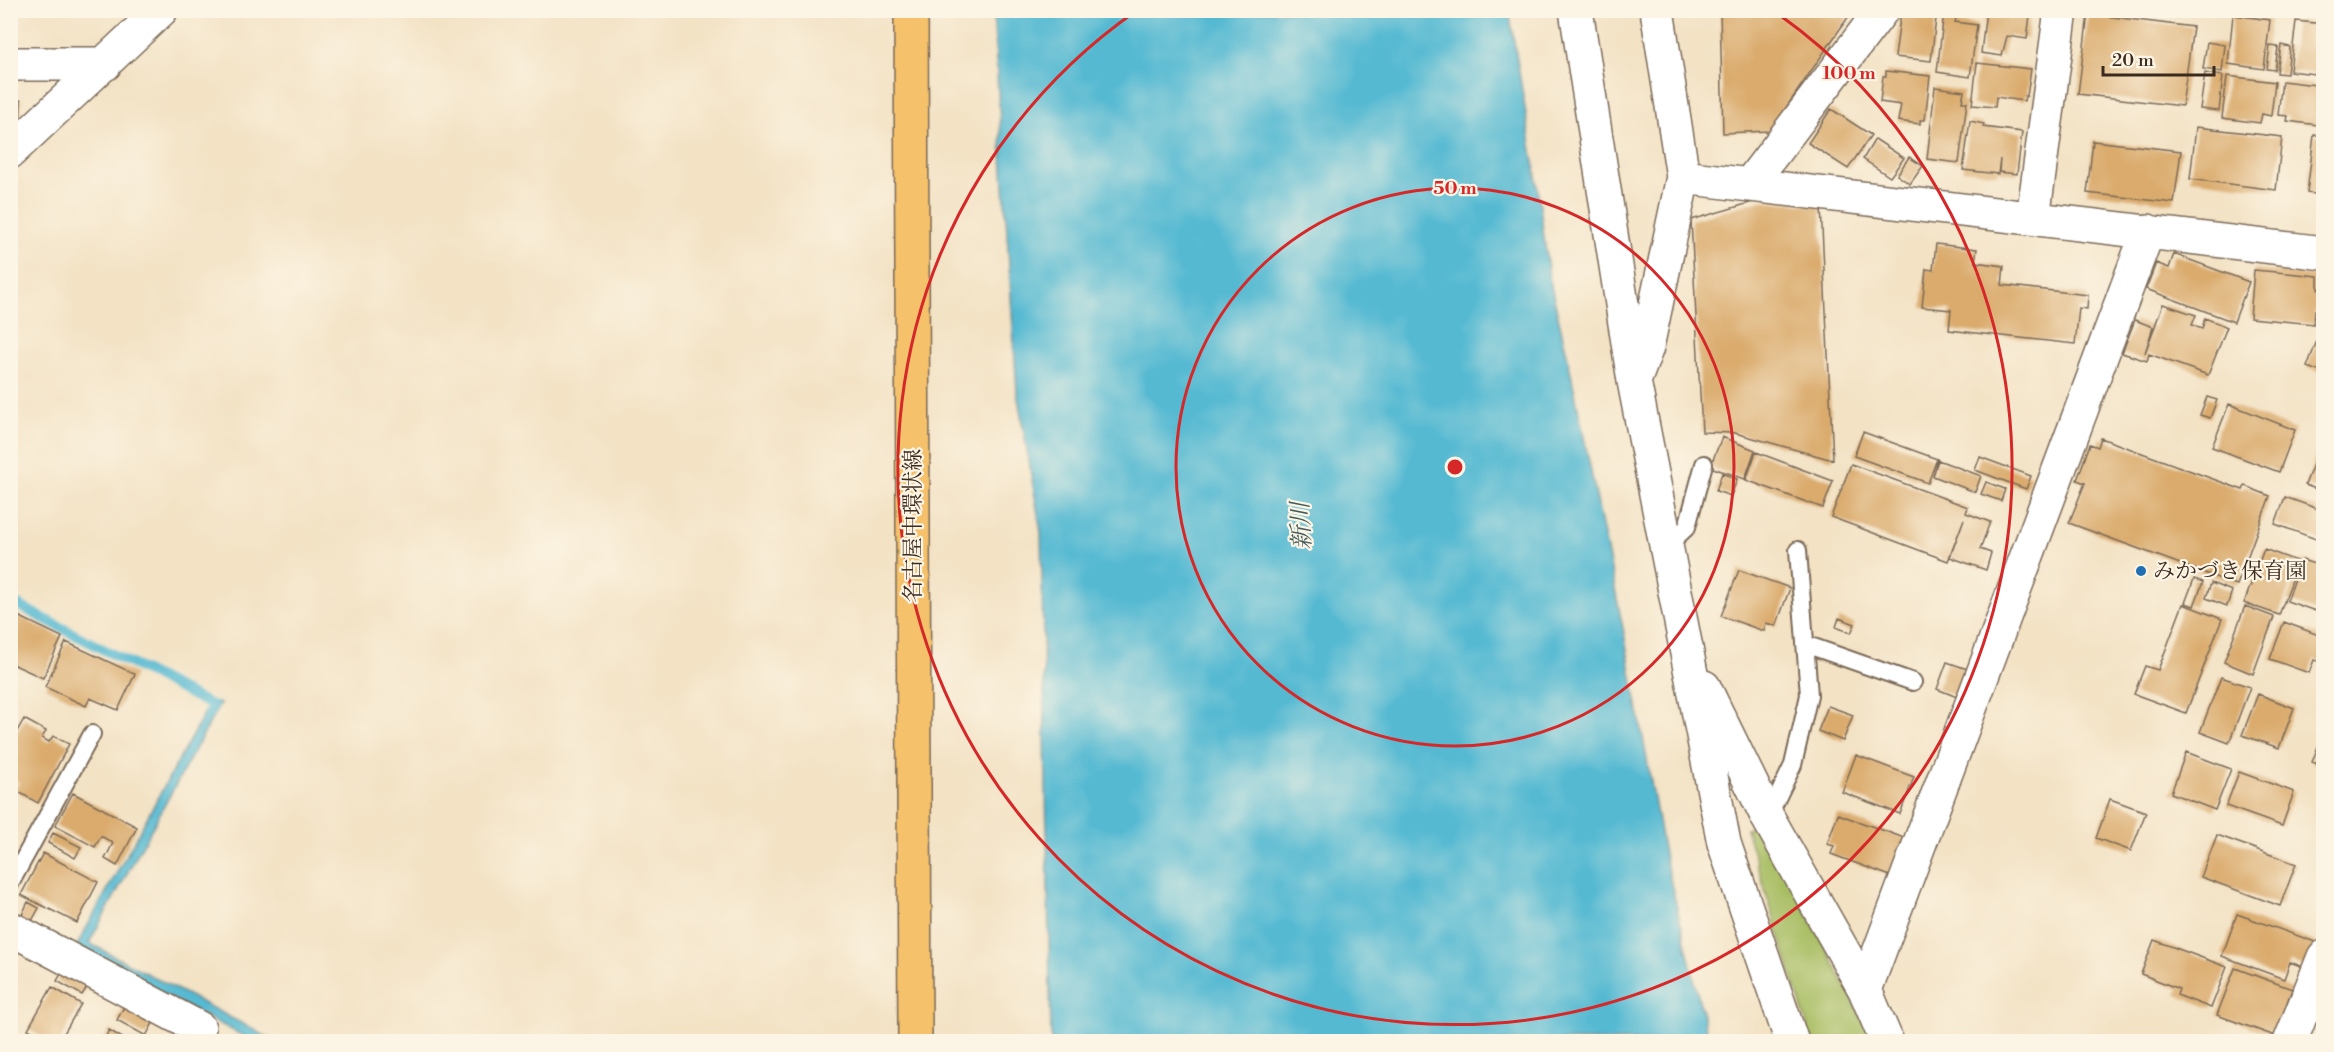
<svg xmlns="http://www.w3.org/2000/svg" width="2334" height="1052" font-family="'Libre Bodoni','Noto Serif JP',serif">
<rect width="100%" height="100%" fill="#fcf5e5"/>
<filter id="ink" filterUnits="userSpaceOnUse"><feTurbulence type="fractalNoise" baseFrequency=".0167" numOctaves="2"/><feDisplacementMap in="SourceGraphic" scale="12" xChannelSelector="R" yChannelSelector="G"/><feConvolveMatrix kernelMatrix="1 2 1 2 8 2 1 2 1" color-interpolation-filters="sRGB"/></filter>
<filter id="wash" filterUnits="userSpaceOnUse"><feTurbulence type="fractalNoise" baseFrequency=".008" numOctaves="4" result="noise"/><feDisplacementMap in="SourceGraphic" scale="24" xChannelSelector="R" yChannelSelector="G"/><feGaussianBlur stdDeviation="1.35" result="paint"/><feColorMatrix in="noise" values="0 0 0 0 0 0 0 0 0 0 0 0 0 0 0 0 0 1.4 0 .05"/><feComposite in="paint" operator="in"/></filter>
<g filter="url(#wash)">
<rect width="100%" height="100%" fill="#f3e2c4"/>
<path fill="#a7bd62" stroke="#717440" stroke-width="1.5" d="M1761,823L1874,1041H1812L1746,829Z"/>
<path fill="#54b9d2" stroke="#487278" stroke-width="1.5" d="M993,11H1509L1536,175L1549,277L1568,359L1624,633L1664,854L1709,1041H1051L1041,532L1017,392Z
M211,701L220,704L89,943L275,1041H253L75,949Z"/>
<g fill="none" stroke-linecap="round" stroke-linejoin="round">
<path stroke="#54b9d2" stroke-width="10" d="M10,601L209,704L213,706L209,714"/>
</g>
<g id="blocks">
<path fill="#daab6d" d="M1720,10H1853L1770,131L1723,133Z
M1901,10H1937L1931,61L1895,57Z
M1986,10H2025V13L2030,15L2027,39L2007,36L2002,56L1981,53Z
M1944,12L1957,14L1955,22L1977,25L1970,77L1937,72Z
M2088,14L2193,27L2182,106L2078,94Z
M2233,15L2270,20L2264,69L2228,64Z
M2296,21L2324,24V75L2290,71Z
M2207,42L2225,45L2222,72L2203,69Z
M2281,45L2290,47L2287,74L2277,73Z
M2270,46L2278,47L2275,70L2267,69Z
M1977,63L2031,69L2027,96H2025L2024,101L1996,97L1995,107L1972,105Z
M1886,71L1930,76L1925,120H1920V124L1898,121L1901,105L1880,102L1883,76H1886Z
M2205,73L2223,76L2219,111L2200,109Z
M2227,76L2275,82L2271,116L2262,114L2260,123L2222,118Z
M2282,81L2324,86L2323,120H2319L2318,125L2287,121L2288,116L2278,115Z
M1935,87L1964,91L1962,102H1967L1959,163L1927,159Z
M10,100H21L20,130H10Z
M1831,109L1871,135L1848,169L1808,143Z
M1970,121L1984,124L1983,127L2022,132L2017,174L1999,172L2000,159L1998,174L1963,170Z
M2196,127L2282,137L2276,190L2190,179Z
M2314,135L2324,136V195L2307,193Z
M1875,139L1904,158L1890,177L1863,159Z
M2093,141L2181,151L2174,203L2087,193Z
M1909,157L1923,166L1910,184L1897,175Z
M1760,200L1821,206L1833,460L1735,433L1702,432L1691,220Z
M1936,244L1977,249L1975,262L2004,266L2002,285L2088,295L2087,309L2079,308L2075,344L1949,330L1951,310L1922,307L1926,269L1933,270Z
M2174,254L2249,282L2234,322L2146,289L2156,263L2169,268Z
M2254,270L2318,276V289H2324V311L2315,310L2314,324L2250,318Z
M2163,304L2196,315L2192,325L2202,329L2205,318L2227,327L2208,375L2149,354L2147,361L2122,353L2135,320L2153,327L2145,353Z
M2321,330L2324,331V373L2307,367Z
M2207,397L2217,400L2210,418L2200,415Z
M2229,404L2295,430L2279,472L2212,447Z
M1863,432L1937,459L1928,483L1854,456Z
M1722,437L1755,450L1745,479L1710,467Z
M2101,438L2243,490L2245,486L2270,496L2237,585L2069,523L2085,483L2077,480L2090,444L2098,447Z
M2320,446L2324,448V492L2305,485Z
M1756,452L1833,481L1823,508L1746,480Z
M1980,457L2031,476L2026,489L1975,470Z
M1938,460L1981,476L1975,492L1933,476Z
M1851,464L1968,507L1966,513L1990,522L1980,549L1991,553L1986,570L1950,557L1964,519L1948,561L1831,517Z
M1722,473L1737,479L1731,496L1716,491Z
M1986,482L2005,489L2001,501L1981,494Z
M2285,497L2324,511V542L2275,524Z
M2264,549L2299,562L2279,615L2244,603Z
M2302,560L2324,567V614L2287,601Z
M1739,570L1790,588L1776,626L1766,623L1764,631L1721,616Z
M2194,579L2203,582L2194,606L2185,603Z
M2211,583L2232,591L2227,606L2206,598Z
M2183,604L2222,619L2186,713L2134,694L2145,666L2158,670Z
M2245,606L2274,617L2253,674L2224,662Z
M14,614L62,637L43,678L10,663V621Z
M1839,618L1855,624L1851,633L1836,627Z
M2284,622L2324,637V663L2314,660L2309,673L2270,659Z
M66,642L135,674L118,710L90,698L86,706L45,687Z
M1947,662L1973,671L1962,699L1937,689Z
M2221,677L2250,687L2229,743L2200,732Z
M2258,694L2294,708L2279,748L2242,735Z
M1828,706L1853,715L1843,741L1818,731Z
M24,719L46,731L42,738L49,742L53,736L69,744L38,803L15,790L19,782L10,778V744Z
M2324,731V766L2312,762Z
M2186,752L2231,769L2215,810L2171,793Z
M1856,755L1914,777L1900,814L1842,792Z
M2239,772L2294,792L2282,826L2226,806Z
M73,793L137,827L117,866L105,859L113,843L101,836L95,847L55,826Z
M2110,799L2146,812L2131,851L2096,838Z
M1838,814L1907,839L1893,877L1831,854L1834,846L1827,844Z
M53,833L81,847L75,858L48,843Z
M2217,835L2296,864L2280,906L2201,877Z
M43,853L98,882L77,923L21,895Z
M28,902L39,908L29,926L19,921Z
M2237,914L2315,942L2306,968L2290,962L2284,979L2222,956Z
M2154,940L2227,967L2211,1008L2177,995L2179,989L2141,974Z
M2235,968L2292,989L2275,1036L2217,1015Z
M62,972L87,987L82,995L57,981Z
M52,987L81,1004L59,1042H50L28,1029Z
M2324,997V1027L2313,1023Z
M124,1007L153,1023L146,1036L117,1020Z
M109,1030L129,1042H103Z"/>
</g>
</g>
<g filter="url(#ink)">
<use href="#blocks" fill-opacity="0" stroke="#7b6a58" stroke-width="1.5"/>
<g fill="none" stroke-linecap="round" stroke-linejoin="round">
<defs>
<path id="lane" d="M1666,547L1687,527L1704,464
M1805,644L1913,682
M1768,817L1793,765L1809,695L1798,550
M10,884L92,734"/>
<path id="street" d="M1576,10L1634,381L1724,843L1792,1042
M1657,10L1683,177L2324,253
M10,64H105
M10,152L161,10
M1749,185L1882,10
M2033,218L2061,10
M1637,374L1647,347L1683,177
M1704,687L1768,818L1865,990L1887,1042
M10,928L199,1028
M1865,990L2148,231
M2290,1042L2324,957"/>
<path id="primary" d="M911,10L915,1042"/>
</defs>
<use href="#lane" stroke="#7b6a58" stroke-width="20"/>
<use href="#street" stroke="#7b6a58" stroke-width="36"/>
<use href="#primary" stroke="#7b6a58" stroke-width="36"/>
<use href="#lane" stroke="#fff" stroke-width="16"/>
<use href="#street" stroke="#fff" stroke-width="33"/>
<use href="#primary" stroke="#f5c16b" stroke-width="33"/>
</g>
</g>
<g fill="none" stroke="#d62828" stroke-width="3">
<circle cx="1455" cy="467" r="279"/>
<path d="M1774 11A557 557 0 1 1 1136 11"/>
</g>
<circle fill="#1f6fb2" stroke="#fcf5e5" stroke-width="2" cx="2141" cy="571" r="6"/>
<g text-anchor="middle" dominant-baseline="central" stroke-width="4.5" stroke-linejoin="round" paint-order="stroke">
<g font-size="22" fill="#3b2a1e" stroke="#fcf5e5">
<text transform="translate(913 526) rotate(-90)">名古屋中環状線</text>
</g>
<g font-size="22" fill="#3b2a1e" stroke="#fcf5e5" text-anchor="start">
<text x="2153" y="571">みかづき保育園</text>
</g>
<g font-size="24" font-style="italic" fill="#445c5d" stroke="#fcf5e5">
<text transform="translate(1302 526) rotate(-93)">新川</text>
</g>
</g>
<circle cx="1455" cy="467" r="9" fill="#d62828" stroke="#fcf5e5" stroke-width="3"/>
<g font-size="18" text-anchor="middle" font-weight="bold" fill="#d62828" stroke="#fcf5e5" stroke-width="4.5" stroke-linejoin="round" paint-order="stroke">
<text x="1849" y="79">100 m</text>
<text x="1455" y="194">50 m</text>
</g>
<rect width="2334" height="1052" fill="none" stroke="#fcf5e5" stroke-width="36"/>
<path d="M2103 66v9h111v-9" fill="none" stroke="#3b2a1e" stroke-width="3"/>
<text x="2112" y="66" font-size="18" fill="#3b2a1e" stroke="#fcf5e5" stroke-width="4.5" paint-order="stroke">20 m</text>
</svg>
